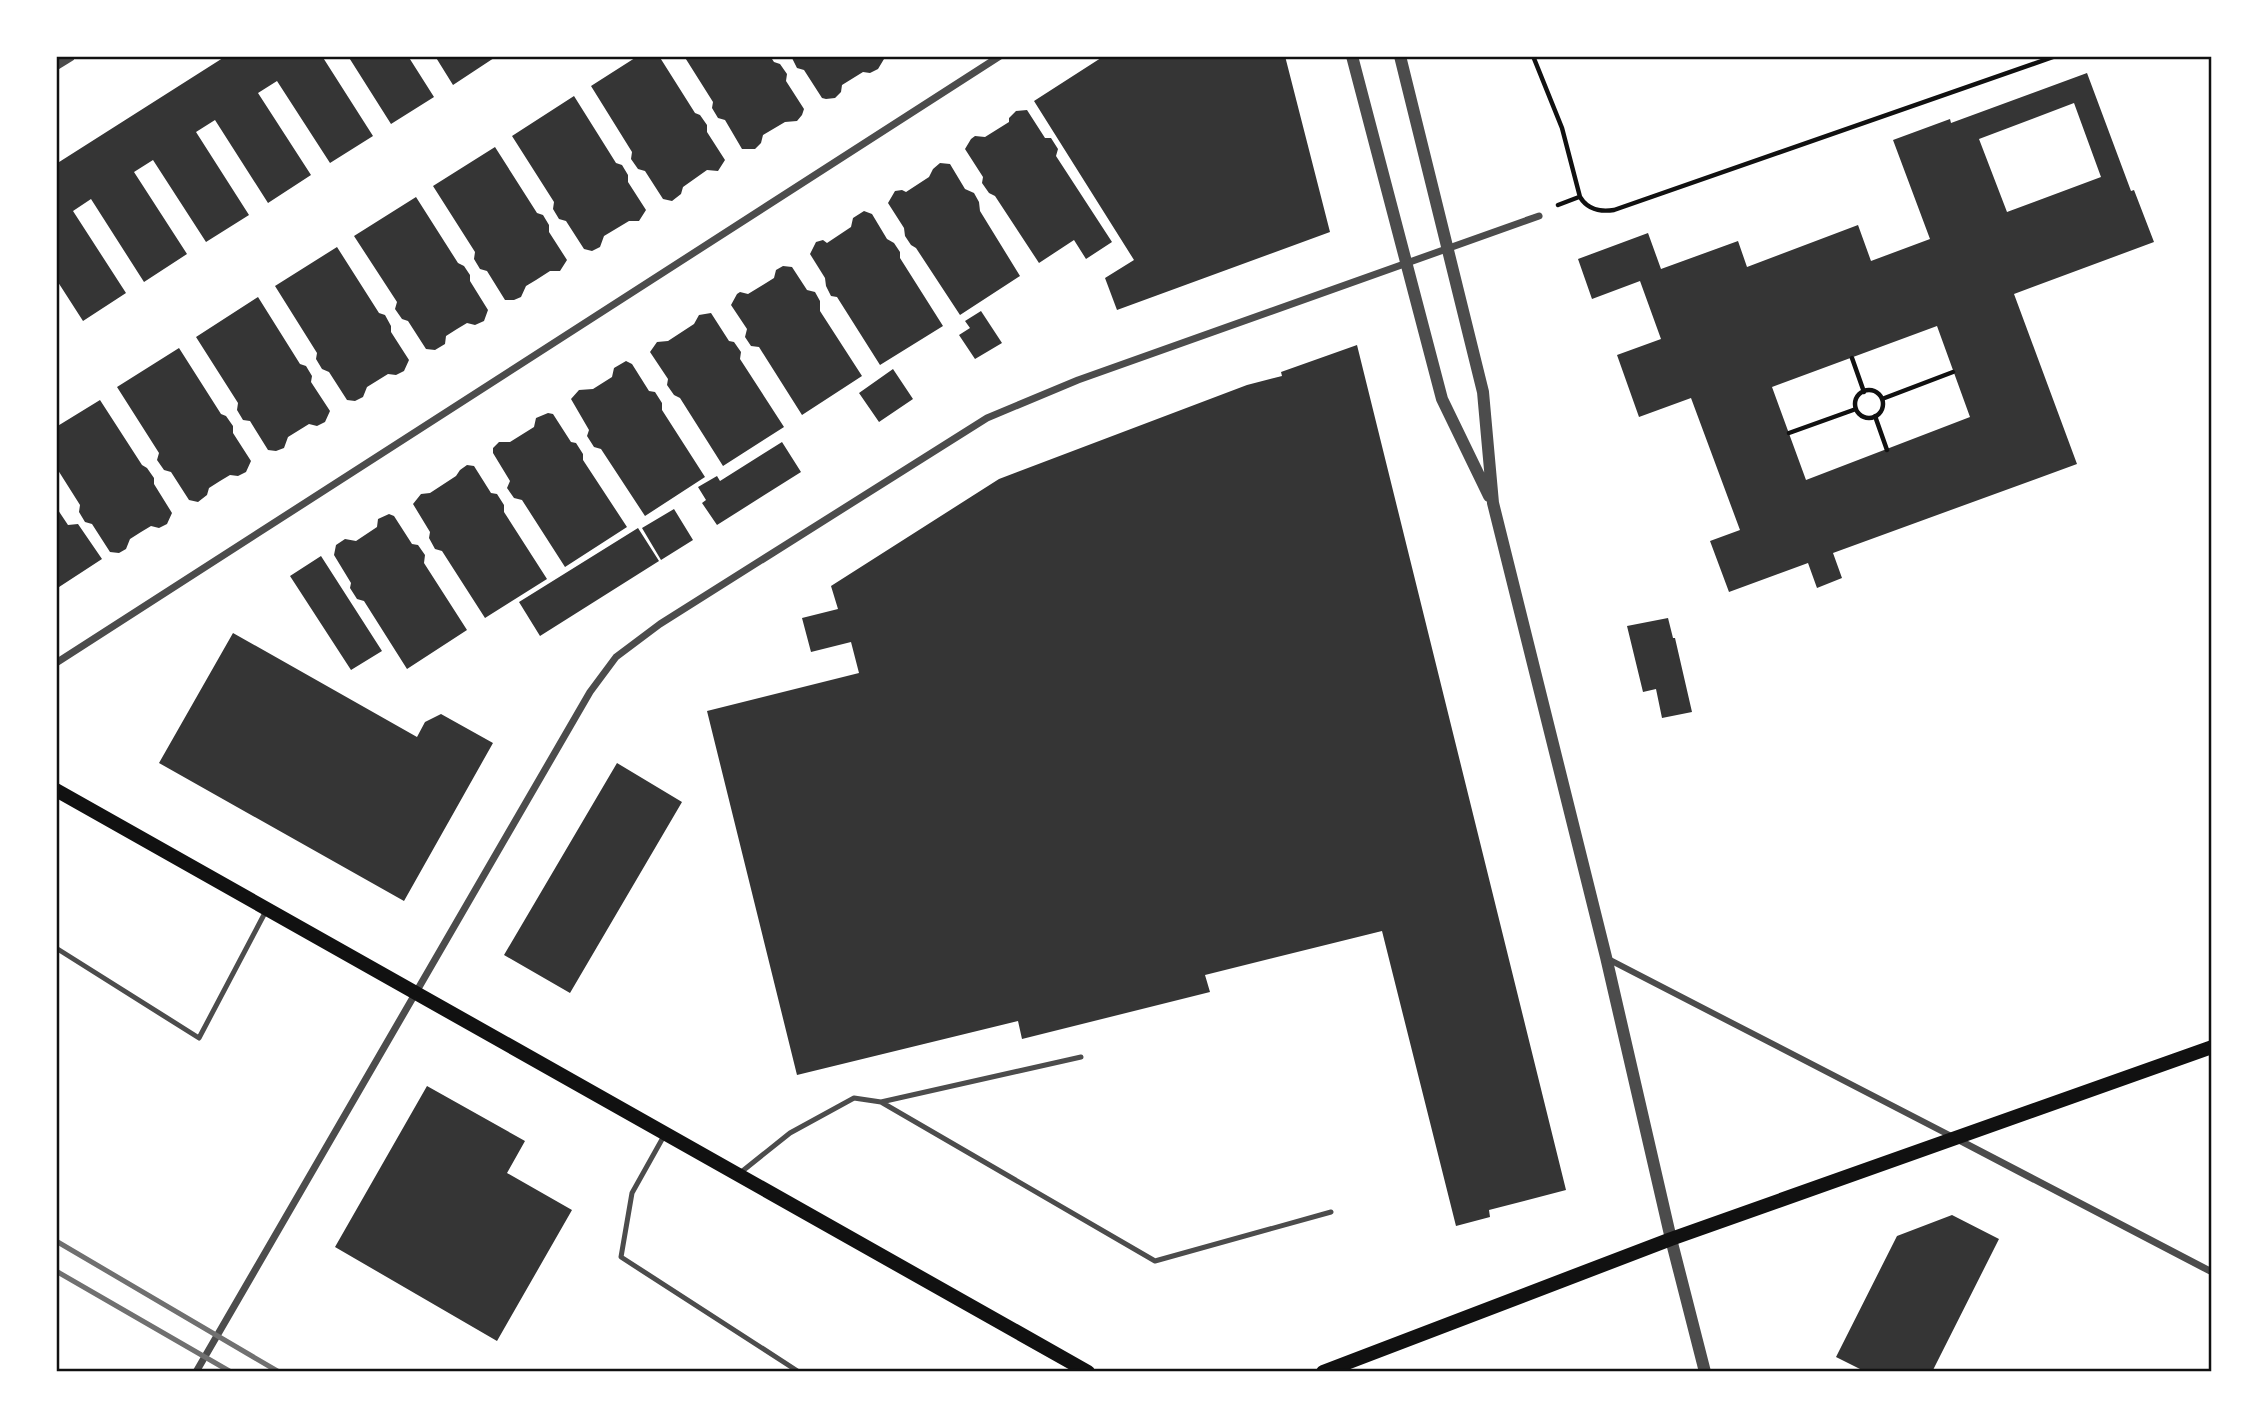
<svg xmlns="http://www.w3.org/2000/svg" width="2268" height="1428" font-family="Karla,sans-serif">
<rect width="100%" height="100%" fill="#fff"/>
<path fill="#353535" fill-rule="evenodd" d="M226,56H322L373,136L330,163L277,81L258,93L311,175L268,203L215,120L196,132L249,215L206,242L153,160L134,172L187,254L144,282L91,199L73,211L126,293L83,321L56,279V164Z
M348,56H408L434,97L391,124Z
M435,56H497L453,85Z
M638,56H659L695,113L700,115L707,125V132L725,160L718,171L707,170L683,187L681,194L672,201L663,199L645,171L638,169L631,159L632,152L591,86Z
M684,56H770L774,62L780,64L787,74L786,81L804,109L802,115L797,121L785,122L763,135L761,143L755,149H742L725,120L718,118L712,108L713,102Z
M791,56H883L884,59L878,69L870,73L863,72L842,85L841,92L835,98L826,99L822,98L804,70L797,68Z
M1104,56H1285L1330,232L1117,310L1105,278L1134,260L1034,101Z
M2087,73L2131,191L2134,190L2154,242L2014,294L2077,464L1833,553L1842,578L1817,588L1808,563L1729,592L1710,541L1740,530L1691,398L1639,417L1617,355L1661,339L1640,281L1592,299L1578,259L1648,233L1661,269L1738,241L1747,267L1858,225L1871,261L1930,239L1893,140L1950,119L1951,123ZM2074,103L2101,177L2007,212L1979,139ZM1937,326L1970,417L1806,480L1772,387Z
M574,96L616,163L622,165L628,175V182L646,210L639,221H629L604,236L600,247L592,251L584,249L566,221L559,219L553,209L554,202L512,136Z
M1027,110L1045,138H1051L1058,149L1056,156L1112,242L1086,259L1074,240L1039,263L995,196L989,193L982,183L983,177L965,149L971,139L975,136L985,137L1009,122V118L1016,111Z
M495,147L537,213L543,215L549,225V232L567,260L560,271H550L536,280L526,286L521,297L514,300H505L487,271L480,269L474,259L475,252L433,186Z
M940,163L950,164L965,189L974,193L979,202L980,211L1020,276L960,315L916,248L911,245L905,236L904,228L888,203L895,191L902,190L906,192L929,177L933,169Z
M416,197L458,263L464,266L470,275V281L488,310L484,321L475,325L467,323L457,329L446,336L445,344L435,350L426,349L408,321L402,319L395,309L397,302L354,236Z
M864,211L872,214L887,239L894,243L900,252V258L943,326L880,365L837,297L831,296L826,286L825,278L810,254L816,242L823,240L827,243L851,227L853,218Z
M337,247L379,313L385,315L391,326V332L409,360L404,371L396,375L388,374L367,387L363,397L355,401L347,400L329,372L322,369L316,359L317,353L275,286Z
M783,266L792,267L807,290L815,292L820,301V311L862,376L802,415L759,347L751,346L745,337L747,329L731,305L737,294L740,292L748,294L774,278L776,270Z
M258,297L300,364L306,366L312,376L311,382L330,411L325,422L317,426L309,424L288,437L284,448L276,451L268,450L250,421L243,420L237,410L238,403L196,337Z
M981,311L1002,343L975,359L959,335L970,328L965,321Z
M711,313L729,341L734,342L741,352L740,359L784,427L723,466L680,398L674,395L667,385L668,379L650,352L657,342L668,341L694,324L699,315Z
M1357,345L1566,1190L1489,1210L1490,1217L1456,1226L1382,931L1205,975L1210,992L1022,1039L1018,1021L797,1075L707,711L859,673L851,642L811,652L802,618L838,609L831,586L999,479L1247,385L1282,376L1281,372Z
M179,348L221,414L226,416L233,426V433L251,461L246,472L238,476L230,475L220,481L209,488L207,495L198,502L189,500L171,472L164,470L157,460L159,453L117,387Z
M626,361L632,364L649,391L655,392L662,403V410L705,477L645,516L601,449L594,447L587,436L589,430L571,399L579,390L593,389L612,377L614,368Z
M893,369L913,399L879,422L859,393Z
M100,400L142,465L147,468L154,478V484L172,513L167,524L159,528L151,526L141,532L130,539L126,549L119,553L110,552L92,524L85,522L79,512L80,505L56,467V427Z
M548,413L553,414L571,442L576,443L583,454V460L627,527L565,567L522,500L514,498L507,488L510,481L493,453V448L499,442H510L534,427L536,418Z
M782,442L801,472L717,525L702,503L706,500L698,487L717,476L720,481Z
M467,465L474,466L491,493L497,494L504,505V512L547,579L485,618L442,551L435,549L429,538L430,532L413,504L421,494L430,493L456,476L460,470Z
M56,507L68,525L78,524L102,559L56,589Z
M674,509L693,540L661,560L642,528Z
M389,514L394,516L412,544L418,545L425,555L424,563L467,630L407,669L364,601L357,599L350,588L351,583L334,555L336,545L345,539L356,541L377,527L378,519Z
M638,528L659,561L540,636L519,602Z
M321,556L382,651L351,670L290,576Z
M1668,618L1673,638H1675L1692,712L1662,718L1656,689L1643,692L1627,626Z
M233,633L417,737L425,722L441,714L493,743L404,901L159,763Z
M617,763L682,802L570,993L504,955Z
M427,1086L525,1141L507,1173L572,1210L497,1341L335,1247Z
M1952,1215L1999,1239L1932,1372H1866L1836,1357L1897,1236Z"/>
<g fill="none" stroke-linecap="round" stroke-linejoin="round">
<path stroke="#111" stroke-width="4.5" d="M1533,56L1562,128L1580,197C1588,210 1600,212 1614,210L2056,56
M1558,205L1579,197
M1852,358L1864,392
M1855 404a14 14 0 1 1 28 0a14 14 0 1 1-28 0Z
M1882,399L1953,372
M1875,416L1887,450
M1789,433L1856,409"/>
<path stroke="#4c4c4c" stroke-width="5" d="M56,948L199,1038L267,909
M881,1102L1081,1057
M665,1134L632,1193L621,1257L799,1372
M740,1173L790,1133L854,1098L881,1102L1155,1261L1331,1212"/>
<path stroke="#4c4c4c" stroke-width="6" d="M1608,959L1953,1137"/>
<path stroke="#4c4c4c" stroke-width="7" d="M56,663L1000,56
M1955,1138L2212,1272
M196,1372L590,692L616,657L660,624L987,418L1078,380L1539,216"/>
<path stroke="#4c4c4c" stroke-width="12" d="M1352,56L1442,399L1489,496
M1400,56L1483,392L1493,503L1606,957L1671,1239L1705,1372
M56,64L69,56"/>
<path stroke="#111" stroke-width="14" d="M56,790L1088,1372
M1323,1372L1671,1239L2212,1047"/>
<path stroke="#707070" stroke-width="5" d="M56,1241L279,1372
M56,1271L231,1372"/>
</g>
<rect width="2268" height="1428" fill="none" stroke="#ffffff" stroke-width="116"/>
<rect x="58" y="58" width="2152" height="1312" fill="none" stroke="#111" stroke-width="2.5"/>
</svg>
